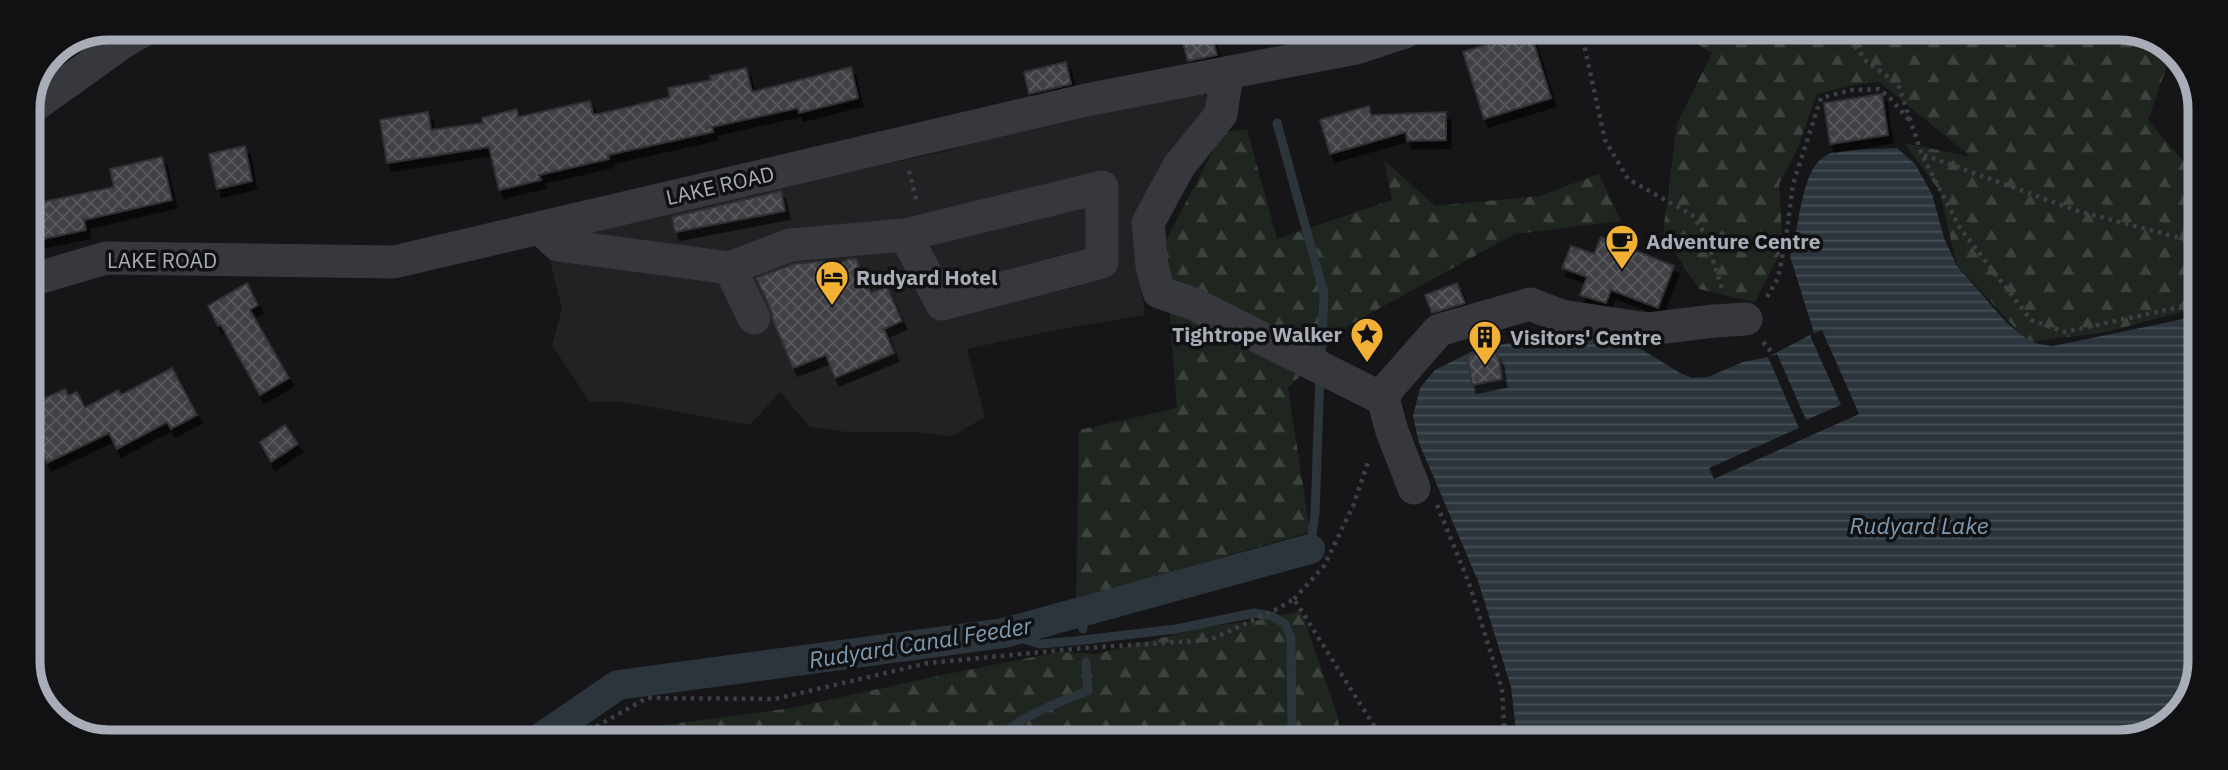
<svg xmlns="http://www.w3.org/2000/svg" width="2228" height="770" font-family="'IBM Plex Sans',sans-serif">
<defs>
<pattern id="forest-firs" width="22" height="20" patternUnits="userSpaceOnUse" patternTransform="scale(1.75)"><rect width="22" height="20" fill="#1e261f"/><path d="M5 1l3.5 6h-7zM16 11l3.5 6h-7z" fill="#3c433d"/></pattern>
<pattern id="water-rules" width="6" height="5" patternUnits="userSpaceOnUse" patternTransform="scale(1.75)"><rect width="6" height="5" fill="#2c353c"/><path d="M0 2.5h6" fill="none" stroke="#485056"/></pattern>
<pattern id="building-cross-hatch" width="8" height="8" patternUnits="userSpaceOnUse" patternTransform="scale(1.75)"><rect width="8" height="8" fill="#404145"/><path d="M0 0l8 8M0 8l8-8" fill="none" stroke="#595a5e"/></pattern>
<filter id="shadow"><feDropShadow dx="4.5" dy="8" stdDeviation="0" flood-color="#0009"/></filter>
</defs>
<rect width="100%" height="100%" fill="#161618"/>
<path fill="#222225" d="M1202,89L1212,107L1139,270L1145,315L1056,330L967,349L985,417L952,436L912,432H847L810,427L780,392L750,425L624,402H590L552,345L562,309L547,248L568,231L947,151L979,140Z"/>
<path fill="url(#forest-firs)" d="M1611,31L2145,32L2172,51L2148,120L2199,180L2198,308L2101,333L2028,342L1957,265L1939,190L1904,143L1971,157L1879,82L1859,84L1817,94L1796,152L1779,184L1783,247L1755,302L1699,289L1663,234L1677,123L1712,53L1684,36Z
M1247,129L1277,239L1392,200L1384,160L1435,206L1539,196L1599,174L1621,221L1515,234L1349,325L1288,388L1310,532L1076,599L1079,430L1177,408L1164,244L1223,132Z
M1301,611L1337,714L1342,740L622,739L641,728L792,708L928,678L1058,652L1095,654L1206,627L1254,621Z"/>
<path fill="url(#water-rules)" d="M1897,148L1915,164L1932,194L1944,238L1957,266L2006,322L2024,337L2039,344L2053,346L2198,316L2196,687L2168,725L2119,742L1517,741L1511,687L1478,581L1419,443L1413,416L1420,388L1435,370L1477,349L1582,330L1623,338L1680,373L1692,378L1708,377L1743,362L1768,357L1814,333L1790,256C1801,229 1799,164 1831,153C1845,149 1881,149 1897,148Z"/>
<path fill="#161618" d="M1822,330L1859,414L1714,479L1709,468L1799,428L1768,357L1777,354L1806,420L1841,405L1810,335Z"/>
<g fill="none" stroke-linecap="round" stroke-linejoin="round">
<path stroke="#2c353c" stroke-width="9" d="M1277,123L1324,294L1321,360
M1310,549L1315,514L1320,374
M1081,612L1083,629
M1004,633L1040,644L1075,641L1176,629L1254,613L1272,616L1285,624L1291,638L1292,740
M994,740C1022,716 1054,704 1088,691L1086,662"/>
<path stroke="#2c353c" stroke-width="30" d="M539,739L618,685L1004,633L1310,549"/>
</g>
<path fill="url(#building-cross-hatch)" stroke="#303034" stroke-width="2" filter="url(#shadow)" d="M1179,30H1210L1217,55L1188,61Z
M1530,31L1551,98L1484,119L1463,52Z
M1066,62L1071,84L1029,94L1024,72Z
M851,67L858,98L799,113L798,108L712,127L713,132L608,155L609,159L539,175L541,180L499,190L489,147L387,163L380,120L428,112L431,130L483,123L482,118L517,109L518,117L590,101L593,114H599L670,97L668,88L711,80L710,76L746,68L752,92Z
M1882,94L1888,135L1830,144L1824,103Z
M1369,106L1371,115L1446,112V140L1407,141L1406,132L1330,154L1320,120Z
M245,146L252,181L217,189L209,154Z
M162,157L172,200L84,220L86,230L28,242V205L114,187L110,169Z
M781,191L785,211L675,232L672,217Z
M1601,237L1674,266L1658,308L1611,290L1606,303L1580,295L1587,277L1562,268L1571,246L1594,254Z
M849,259H856L871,293L887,287L902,321L884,329L894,353L835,378L826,355L793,368L773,320L771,310L756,278L794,264L824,261L827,269Z
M247,283L258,305L250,310L289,378L260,395L221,325L218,326L208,306Z
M1457,283L1465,303L1432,313L1425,295Z
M1495,351L1499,359L1502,379L1472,385L1467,355Z
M172,368L197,415L171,429L167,422L117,449L109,433L47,463L39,446L28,451V406L65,389L68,396L77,392L85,408L118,390L121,395Z
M285,425L298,444L271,462L260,442Z"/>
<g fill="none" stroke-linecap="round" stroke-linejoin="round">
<path stroke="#3d3f44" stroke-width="4.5" stroke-dasharray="3.5 5" stroke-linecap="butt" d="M1581,31L1605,140L1628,179L1692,215L1705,234L1722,289
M1845,32L1866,61L1898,84L1922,155L1960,228L2031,320L2065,332L2198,303
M1924,155L2078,211L2199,243
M909,171L917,203
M1767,297L1778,278L1786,238L1793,184L1821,98L1851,90L1879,89L1889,97L1909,120
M1763,342L1774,355
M1437,505L1469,583L1502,689L1505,741
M1294,599L1324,566L1353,506L1369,459
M574,739L647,698L775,699L928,663L1084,648L1210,640L1275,610L1294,599L1383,740"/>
<path stroke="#37383d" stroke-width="33" d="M1227,74L1221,114L1179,166L1148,223L1152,266L1159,292L1194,304L1383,399
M28,110L126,40L148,28
M540,228L558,245L730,268
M28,281L106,258L394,262L1086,100L1356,48L1407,31
M754,318L730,268L790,245L905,235L1102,187V262L942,304L905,235
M1414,488L1392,431L1383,399L1389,387L1439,330L1530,304L1561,316L1648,329L1714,321L1746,319"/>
</g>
<defs>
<symbol id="cafe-pin" viewBox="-11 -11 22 30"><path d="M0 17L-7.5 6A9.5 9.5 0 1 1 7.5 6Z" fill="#f2b134" stroke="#111113"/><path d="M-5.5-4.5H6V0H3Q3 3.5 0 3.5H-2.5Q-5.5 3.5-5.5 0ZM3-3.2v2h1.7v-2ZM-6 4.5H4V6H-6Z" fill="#111"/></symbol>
<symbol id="hotel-pin" viewBox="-11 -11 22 30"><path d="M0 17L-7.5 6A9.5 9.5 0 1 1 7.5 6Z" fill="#f2b134" stroke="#111113"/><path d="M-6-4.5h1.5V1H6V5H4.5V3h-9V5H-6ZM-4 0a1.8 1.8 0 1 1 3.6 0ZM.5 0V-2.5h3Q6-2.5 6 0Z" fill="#111"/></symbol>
<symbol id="sight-pin" viewBox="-11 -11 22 30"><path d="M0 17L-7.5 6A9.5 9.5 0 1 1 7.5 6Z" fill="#f2b134" stroke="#111113"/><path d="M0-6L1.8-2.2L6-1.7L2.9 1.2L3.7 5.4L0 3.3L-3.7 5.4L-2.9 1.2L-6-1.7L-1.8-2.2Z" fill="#111"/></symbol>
<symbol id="building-pin" viewBox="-11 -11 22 30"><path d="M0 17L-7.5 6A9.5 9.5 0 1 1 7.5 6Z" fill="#f2b134" stroke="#111113"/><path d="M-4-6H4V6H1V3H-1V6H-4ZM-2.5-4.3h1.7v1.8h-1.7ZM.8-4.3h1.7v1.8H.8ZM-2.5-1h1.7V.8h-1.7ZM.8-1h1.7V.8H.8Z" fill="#111"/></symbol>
</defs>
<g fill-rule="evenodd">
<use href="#cafe-pin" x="1603" y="222" width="38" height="52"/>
<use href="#hotel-pin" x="813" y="258" width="38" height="52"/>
<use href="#sight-pin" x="1348" y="315" width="38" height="52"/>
<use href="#building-pin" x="1466" y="318" width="38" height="52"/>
</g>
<g text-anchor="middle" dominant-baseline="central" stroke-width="7" stroke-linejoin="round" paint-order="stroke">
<g font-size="21" fill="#a8adb8" stroke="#111113">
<text transform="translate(720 185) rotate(-13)">LAKE ROAD</text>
<text x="162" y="260">LAKE ROAD</text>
</g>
<g font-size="21" font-weight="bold" fill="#a8adb8" stroke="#111113" text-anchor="start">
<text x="1646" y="241">Adventure Centre</text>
<text x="856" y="277">Rudyard Hotel</text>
<text x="1342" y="334" text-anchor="end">Tightrope Walker</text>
<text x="1510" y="337">Visitors' Centre</text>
</g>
<g font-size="23" font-style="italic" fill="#7f9bb3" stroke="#111113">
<text x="1919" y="525">Rudyard Lake</text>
<text transform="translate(920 642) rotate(-9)">Rudyard Canal Feeder</text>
</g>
</g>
<path d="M0 0H2228V770H0ZM109 40H2119A69 69 0 0 1 2188 109V661A69 69 0 0 1 2119 730H109A69 69 0 0 1 40 661V109A69 69 0 0 1 109 40Z" fill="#111113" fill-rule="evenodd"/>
<path fill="none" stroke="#a8adb8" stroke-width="9" d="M109 40H2119A69 69 0 0 1 2188 109V661A69 69 0 0 1 2119 730H109A69 69 0 0 1 40 661V109A69 69 0 0 1 109 40Z"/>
</svg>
